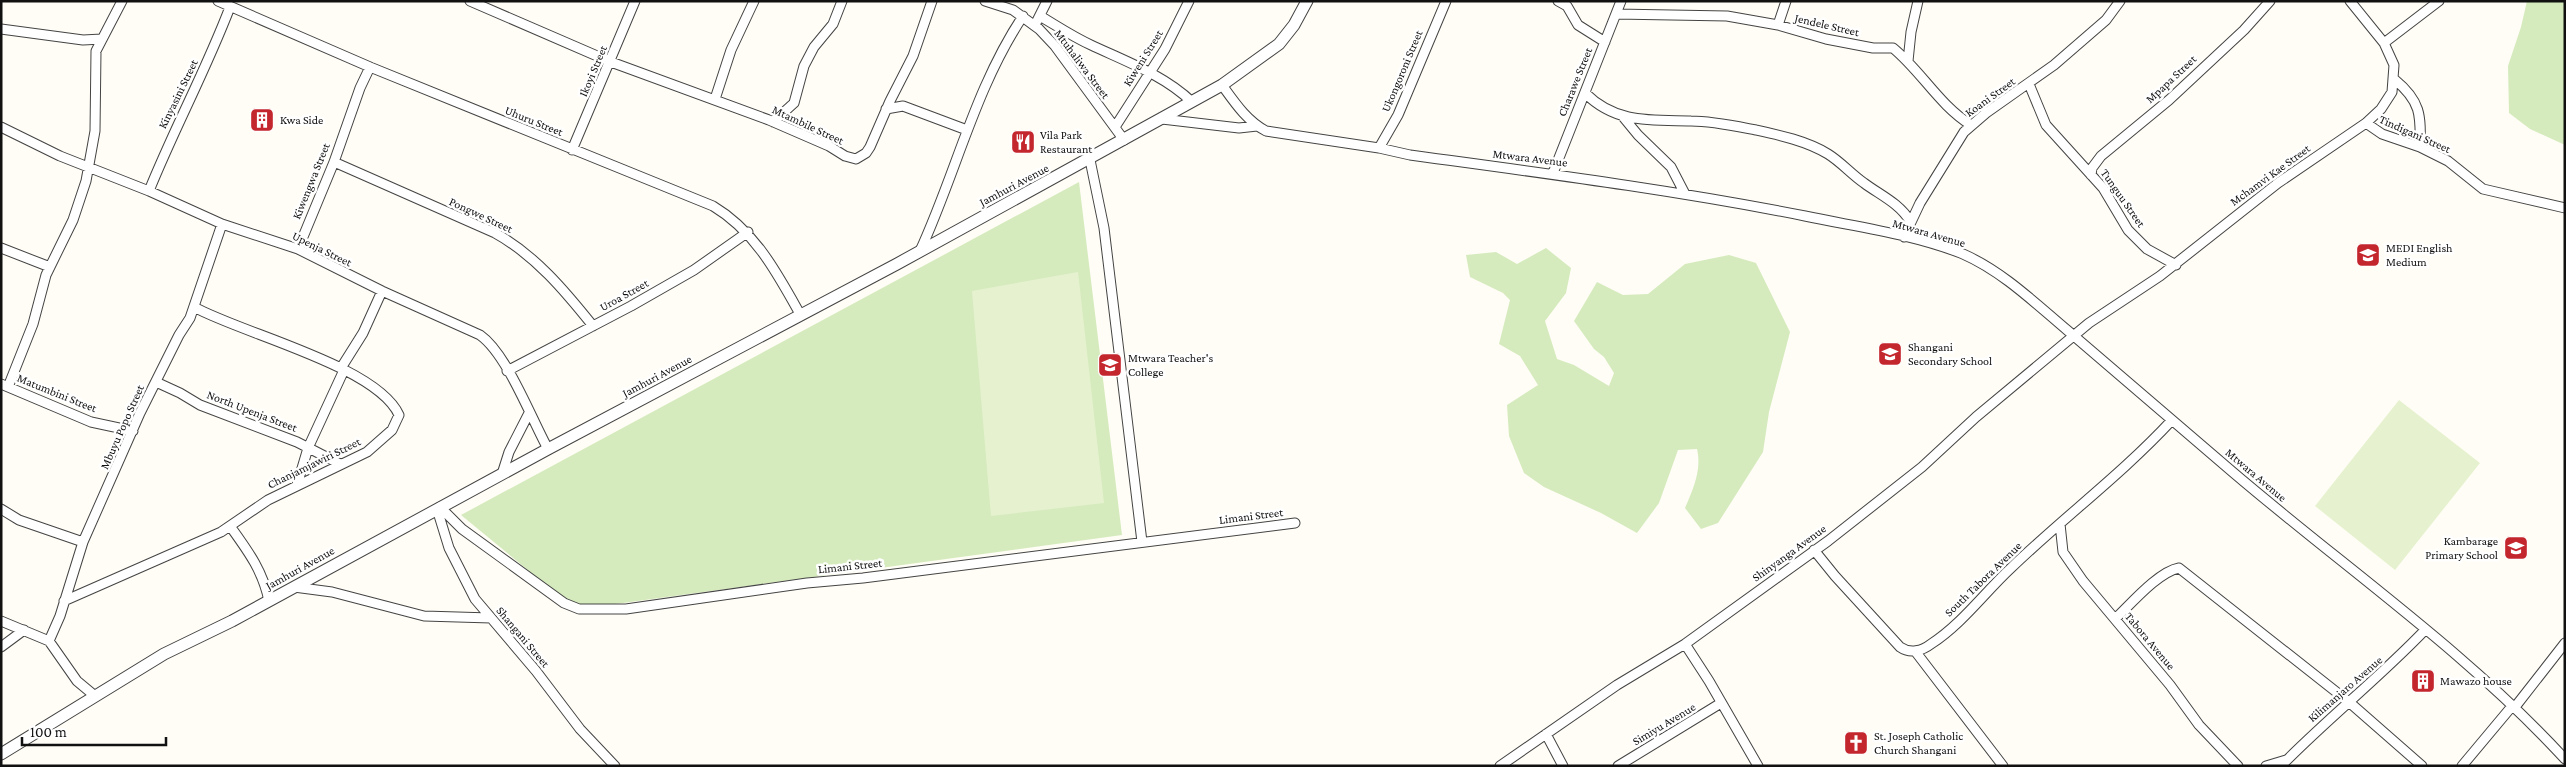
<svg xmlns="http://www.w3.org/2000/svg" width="2566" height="767" font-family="'Crimson Pro',serif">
<rect width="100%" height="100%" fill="#fffdf5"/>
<path fill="#d5ebbd" d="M2527,1H2565V145L2530,129L2509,113L2508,66L2521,27Z
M1079,182L1122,535L586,608L563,599L461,515Z
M1546,248L1571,268L1566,293L1545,321L1557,359L1574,365L1609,386L1614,373L1604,357L1594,349L1574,321L1597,282L1623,295L1648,294L1685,264L1729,255L1756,263L1790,332L1769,412L1763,452L1718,523L1701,529L1685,508C1693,489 1702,470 1697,449L1678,450L1659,503L1637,533L1601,513L1544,487L1524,473L1509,436L1507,405L1538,385L1520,356L1499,344L1510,300L1503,293L1470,277L1466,255L1496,252L1517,264Z"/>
<path fill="#e6f2cf" d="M1078,272L1104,503L991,516L972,291Z
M2399,400L2480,463L2395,570L2315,506Z"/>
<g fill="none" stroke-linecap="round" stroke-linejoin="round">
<defs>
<path id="minor" d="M218,1L370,67L713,206C755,231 777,273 800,314
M470,1L611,62L769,120L829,146L845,156L856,159L866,153L870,147L890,101L913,56L932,1
M985,1L1013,10L1039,29L1055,46L1124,140
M1558,1L1567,6L1578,25L1605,42
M1616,14L1727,16L1778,25L1826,39L1873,48H1893C1922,72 1939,105 1971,125
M1040,16C1057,26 1073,37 1091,45C1125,61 1164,75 1192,102
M1037,21L1047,1
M1778,25L1786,1
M1,29L83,40L102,39
M2384,43L2439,1
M1908,61L1911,32L1918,1
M2394,79C2421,101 2421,115 2420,147
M2029,84L2046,125L2103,188L2128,230L2147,249L2176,265
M1222,85C1235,103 1247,121 1266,131L1379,148L1410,155C1542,173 1674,190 1805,216C1857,227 1913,234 1963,254C2002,271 2035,303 2067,330C2118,374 2169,418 2221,462C2335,561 2462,647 2565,759
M1585,93C1616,124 1651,120 1691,121C1712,121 1735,126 1756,130C1779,135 1807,141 1828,154C1841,162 1851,174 1864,183C1880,195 1899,203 1910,221
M715,99L731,50L754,1
M886,109L903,106L967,130
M1624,118L1638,135L1671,167L1685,194
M1162,119L1239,128L1257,126
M773,122L794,103L804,66L814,47L833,24L842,1
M2366,123L2382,134L2420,147L2448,161L2483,189L2565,208
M1,127L60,156L149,191L222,224L298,249L382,291L480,335C507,354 531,418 548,449
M1115,127L1165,49L1189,1
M1379,148L1398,115L1446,1
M572,150L635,1
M1090,160L1104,228L1142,542
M334,162L495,233C535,255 565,291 593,326
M1553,173L1621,1
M2091,175L2092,168L2101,156L2169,100L2244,30L2270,1
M149,191C174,129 206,70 230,7
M1904,237L1920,203L1964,132L1986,113L2054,65L2106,20L2120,1
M1,248L50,267
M298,249L334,162L360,88L370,67
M920,251C956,173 975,88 1023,16
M341,368L363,333L382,291
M507,371L631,306L694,270L748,232
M156,382L180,393L200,405L297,442L340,464
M1,384L91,422L133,431
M8,387L33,324L46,275L73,220L86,181L95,131L96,51L122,1
M502,474L509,452L529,413
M297,485L308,448L344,370
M440,507L462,529L564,603L579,609H626L807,583L863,578L1295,523
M1,509L19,520L83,542
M437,509L449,548L475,599L536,671L580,729L615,766
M2060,524L2063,552L2083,581L2170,685L2199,725L2238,766
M230,526C248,551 263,571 269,601
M1814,550L1835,576L1900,647C1910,654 1922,651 1931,644C1962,624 1985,592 2011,568C2064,517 2122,474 2172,420
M294,587L332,592L424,616L491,618
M64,601L221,532L268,500L367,452L392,430L399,415C377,366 243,334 194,307
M2115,619C2131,604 2158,572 2179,568L2349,702L2422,766
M1,621L49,641L77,681L95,696
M49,641L60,616L83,542L140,413L179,335L190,318L222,224
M1685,644L1709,681L1758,766
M1,647L24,630
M1915,651L2003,766
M2515,707L2565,643
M1546,734L1563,766
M1500,766L1617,685L1685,644L1828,541L1922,467L1976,417L2089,323L2160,276L2278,183L2366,123L2381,109L2392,92L2394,65L2384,43L2350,1
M1618,766L1721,703
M2266,766L2286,760
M2281,766C2327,719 2379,678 2425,630
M2462,766L2513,705"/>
<path id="tertiary" d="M1,754L164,654L232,621L548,449L897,264L1222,85L1279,44L1294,25L1307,1"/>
</defs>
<use href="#minor" stroke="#444" stroke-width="11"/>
<use href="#tertiary" stroke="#444" stroke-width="13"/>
<use href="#minor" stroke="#fff" stroke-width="9"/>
<use href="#tertiary" stroke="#fff" stroke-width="11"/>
</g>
<defs>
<symbol id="building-square" viewBox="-11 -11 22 22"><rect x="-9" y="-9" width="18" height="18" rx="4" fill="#c4262e" stroke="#fff"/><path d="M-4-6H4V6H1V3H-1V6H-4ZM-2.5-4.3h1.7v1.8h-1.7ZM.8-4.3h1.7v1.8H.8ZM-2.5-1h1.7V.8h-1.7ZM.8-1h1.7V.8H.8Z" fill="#fff"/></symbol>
<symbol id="restaurant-square" viewBox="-11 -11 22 22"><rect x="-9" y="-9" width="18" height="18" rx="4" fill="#c4262e" stroke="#fff"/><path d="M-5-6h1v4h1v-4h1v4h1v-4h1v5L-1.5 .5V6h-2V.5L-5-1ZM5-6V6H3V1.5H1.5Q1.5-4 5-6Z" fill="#fff"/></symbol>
<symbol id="school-square" viewBox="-11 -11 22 22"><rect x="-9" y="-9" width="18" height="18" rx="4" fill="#c4262e" stroke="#fff"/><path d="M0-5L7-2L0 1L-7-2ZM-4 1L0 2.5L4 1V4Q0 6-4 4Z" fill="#fff"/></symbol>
<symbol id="university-square" viewBox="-11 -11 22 22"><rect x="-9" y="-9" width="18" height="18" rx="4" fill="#c4262e" stroke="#fff"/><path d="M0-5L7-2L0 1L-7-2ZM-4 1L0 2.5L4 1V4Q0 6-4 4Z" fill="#fff"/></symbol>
<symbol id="church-square" viewBox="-11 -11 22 22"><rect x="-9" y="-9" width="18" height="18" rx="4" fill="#c4262e" stroke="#fff"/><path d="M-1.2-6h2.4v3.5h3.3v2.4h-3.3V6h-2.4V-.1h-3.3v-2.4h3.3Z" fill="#fff"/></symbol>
</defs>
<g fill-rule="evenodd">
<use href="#building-square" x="248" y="106" width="28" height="28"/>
<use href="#restaurant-square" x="1009" y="128" width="28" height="28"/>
<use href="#school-square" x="2354" y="241" width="28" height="28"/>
<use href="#school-square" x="1876" y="340" width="28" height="28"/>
<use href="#university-square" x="1096" y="351" width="28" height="28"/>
<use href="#school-square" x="2502" y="534" width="28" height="28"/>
<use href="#building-square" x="2409" y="667" width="28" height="28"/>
<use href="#church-square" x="1842" y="729" width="28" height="28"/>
</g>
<g text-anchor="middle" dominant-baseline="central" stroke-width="5" stroke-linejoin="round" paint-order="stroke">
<g font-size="12" fill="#111" stroke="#fff">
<text transform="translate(1827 25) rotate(13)">Jendele Street</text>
<text transform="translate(1143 58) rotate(-58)">Kiweni Street</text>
<text transform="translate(1082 64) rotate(53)">Mtuhaliwa Street</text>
<text transform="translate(593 71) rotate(-67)">Ikoyi Street</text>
<text transform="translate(1402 71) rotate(-67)">Ukongoroni Street</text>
<text transform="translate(2171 79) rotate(-43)">Mpapa Street</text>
<text transform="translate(1575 82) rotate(-68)">Charawe Street</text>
<text transform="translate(178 94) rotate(-64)">Kinyasini Street</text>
<text transform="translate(1990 97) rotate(-36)">Koani Street</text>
<text transform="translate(534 121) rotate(22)">Uhuru Street</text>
<text transform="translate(808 125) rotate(25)">Mtambile Street</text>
<text transform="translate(2415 134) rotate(24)">Tindigani Street</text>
<text transform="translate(1530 158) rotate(7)">Mtwara Avenue</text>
<text transform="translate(2270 175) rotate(-36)">Mchamvi Kae Street</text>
<text transform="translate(311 181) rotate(-68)">Kiwengwa Street</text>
<text transform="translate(1014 185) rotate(-28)">Jamhuri Avenue</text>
<text transform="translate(2123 198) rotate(55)">Tunguu Street</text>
<text transform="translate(481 215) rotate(25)">Pongwe Street</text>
<text transform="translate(1929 233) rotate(16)">Mtwara Avenue</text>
<text transform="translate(322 249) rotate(26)">Upenja Street</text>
<text transform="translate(624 295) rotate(-29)">Uroa Street</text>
<text transform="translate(657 376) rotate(-28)">Jamhuri Avenue</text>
<text transform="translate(57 393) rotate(22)">Matumbini Street</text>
<text transform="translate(252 411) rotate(21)">North Upenja Street</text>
<text transform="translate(122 427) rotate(-66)">Mbuyu Popo Street</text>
<text transform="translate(314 463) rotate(-26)">Chanjamjawiri Street</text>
<text transform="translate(2256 475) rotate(40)">Mtwara Avenue</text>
<text transform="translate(1251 516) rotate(-7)">Limani Street</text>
<text transform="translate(1789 553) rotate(-36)">Shinyanga Avenue</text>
<text transform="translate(850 566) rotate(-6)">Limani Street</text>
<text transform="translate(300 568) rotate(-29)">Jamhuri Avenue</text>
<text transform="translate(1983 579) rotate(-44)">South Tabora Avenue</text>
<text transform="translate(523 637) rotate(50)">Shangani Street</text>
<text transform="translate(2150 641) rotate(50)">Tabora Avenue</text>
<text transform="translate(2345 689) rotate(-41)">Kilimanjaro Avenue</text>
<text transform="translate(1664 724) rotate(-31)">Simiyu Avenue</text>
</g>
<g font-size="12" fill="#111" stroke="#fff" text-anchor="start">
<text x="280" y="120">Kwa Side</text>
<text x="1040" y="135">Vila Park<tspan x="1040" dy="14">Restaurant</tspan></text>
<text x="2386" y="248">MEDI English<tspan x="2386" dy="14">Medium</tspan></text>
<text x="1908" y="347">Shangani<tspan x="1908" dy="14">Secondary School</tspan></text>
<text x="1128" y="358">Mtwara Teacher's<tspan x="1128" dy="14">College</tspan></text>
<text x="2498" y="541" text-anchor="end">Kambarage<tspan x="2498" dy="14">Primary School</tspan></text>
<text x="2440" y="681">Mawazo house</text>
<text x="1874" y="736">St. Joseph Catholic<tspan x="1874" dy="14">Church Shangani</tspan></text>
</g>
</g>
<rect width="2566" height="767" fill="none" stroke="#111111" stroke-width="5"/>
<path d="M22 737v8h144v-8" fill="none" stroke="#111111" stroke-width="2.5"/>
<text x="30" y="737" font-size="15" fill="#111111" stroke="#ffffff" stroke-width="4" paint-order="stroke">100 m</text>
</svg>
